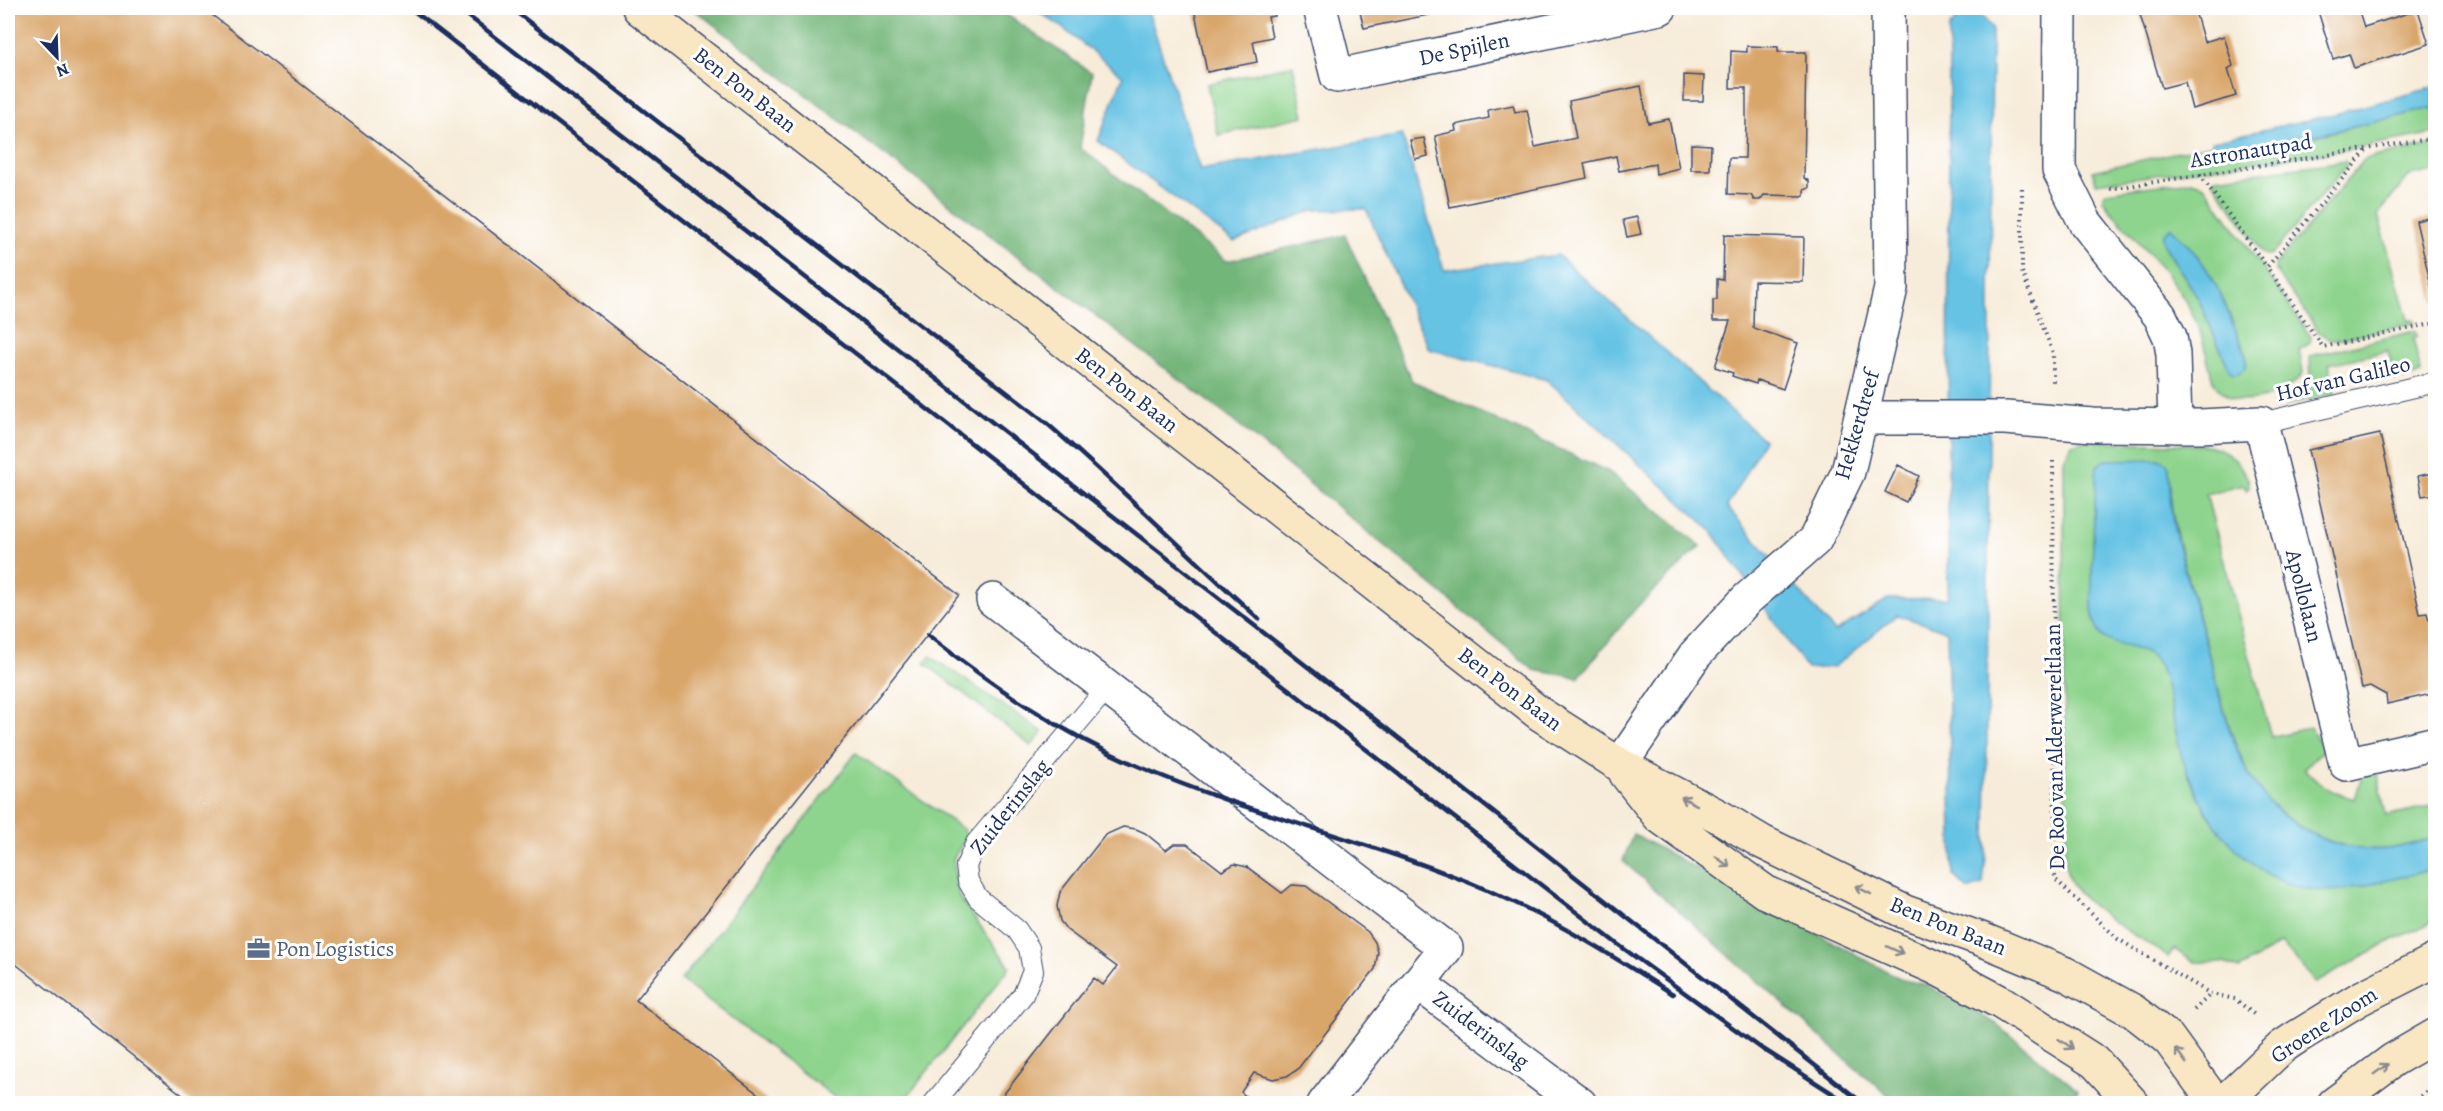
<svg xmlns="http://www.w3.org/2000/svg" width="2443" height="1111" font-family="Alegreya,serif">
<rect width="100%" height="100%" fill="#fff"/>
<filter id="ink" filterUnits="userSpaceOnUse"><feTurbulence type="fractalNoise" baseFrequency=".0167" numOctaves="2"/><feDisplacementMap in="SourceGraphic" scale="12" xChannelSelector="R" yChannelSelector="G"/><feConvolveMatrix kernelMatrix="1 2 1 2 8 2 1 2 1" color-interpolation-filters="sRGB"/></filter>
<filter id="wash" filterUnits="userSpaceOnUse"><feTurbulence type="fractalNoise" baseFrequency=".008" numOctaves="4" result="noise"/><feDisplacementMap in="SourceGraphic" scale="24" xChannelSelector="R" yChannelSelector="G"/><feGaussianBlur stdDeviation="1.35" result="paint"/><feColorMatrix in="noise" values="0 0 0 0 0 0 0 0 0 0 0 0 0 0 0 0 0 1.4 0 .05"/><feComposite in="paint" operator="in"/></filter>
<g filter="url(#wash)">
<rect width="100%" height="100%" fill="#f7ecd9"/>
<path fill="#8fd48e" stroke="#558276" stroke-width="1.5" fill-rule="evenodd" d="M1293,65L1304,116L1218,135L1207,84Z
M2435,107V133L2345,150L2096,183L2092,171L2210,145L2212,150L2216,152L2291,142Z
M2435,144V171L2409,176L2378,215L2408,320H2413L2414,323L2336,340H2330L2319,332L2276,271L2275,265L2365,159Z
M2345,161L2347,165L2272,254L2266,255L2262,252L2213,181L2215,178Z
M2192,181L2204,185L2311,337L2310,343L2299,350L2303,372L2301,376C2278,399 2234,415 2213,381C2207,360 2204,338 2195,319C2175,277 2141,245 2110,210L2103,200V195L2107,192ZM2170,228C2212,262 2227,308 2246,356V363L2239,373L2230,371L2197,296L2164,245L2163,236Z
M2415,331L2417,337L2413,338L2421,374L2395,380L2388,351L2329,364L2335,394L2284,405L2287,399L2311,380L2310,356Z
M2081,441L2206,445C2226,449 2235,457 2245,474C2249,480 2250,482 2249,488L2247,490L2245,485L2206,494L2271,737L2310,727L2324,750L2304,768C2317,785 2334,794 2355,799L2363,773L2378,775L2386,816L2435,805V838C2419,843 2404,847 2387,849C2330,854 2270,819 2246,768C2225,724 2215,675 2202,629C2188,577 2169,524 2169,470L2097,466L2093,551V616L2114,643L2142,650L2149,654L2159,665L2166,683L2176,733L2196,791L2207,813L2226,838L2309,887L2336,890L2435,869V921L2384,944L2316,983L2281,943L2240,969L2225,963L2194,962L2174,949L2168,957C2143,940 2086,908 2072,884C2067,876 2066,867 2065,857L2064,459L2072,444Z
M930,656L1043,732L1031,746L925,663Z
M856,753L964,830L967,836L953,859L959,897L1010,967L902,1103H842L681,980Z"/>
<path fill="#73b679" stroke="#47726c" stroke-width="1.5" d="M692,8H997L1092,73L1080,148L1227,261L1345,235L1412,381L1609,472L1701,546L1637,607L1578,678L1534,670L1239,425Z
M1633,834L1903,980L1924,984L1995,1023L2078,1090L2066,1103H1898L1854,1067L1623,861Z"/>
<path fill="#66c3e4" stroke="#4079a1" stroke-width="1.5" d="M1033,8H1147L1200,170L1402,135L1444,270L1558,255L1764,440L1727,507L1835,632L1888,599L1948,598L1949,28L1965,8H1975L1992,28L1986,856L1983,884L1968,890L1953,875L1947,631L1897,615L1834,667L1807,669L1711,530L1547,380L1429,349L1366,209L1313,210L1234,242L1098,141L1123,76L1060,26Z
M2435,87V107C2364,126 2292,141 2218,152L2211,147L2212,141L2335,114Z
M2171,228C2205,258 2219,287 2235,329C2240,341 2249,354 2245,368L2239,373L2233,374L2230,371L2197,296L2164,245L2163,235Z
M2158,459L2166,462L2169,467C2170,485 2170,504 2173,522C2180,561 2196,606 2206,645C2218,687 2227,732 2247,771C2273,820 2330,854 2387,849C2404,847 2419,842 2435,838V869C2403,876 2370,886 2338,890C2260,897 2205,826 2183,760C2173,730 2172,696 2160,667C2150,644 2124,651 2106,639C2099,635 2096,628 2094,620C2090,606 2092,590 2092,575C2093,539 2094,502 2097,466L2106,460Z"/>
<g id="blocks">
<path fill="#d9a66b" d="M8,8H203L959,595L636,1000L771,1104H194L8,958Z
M1194,8H1273L1275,16L1268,17L1272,37L1253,41L1257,62L1207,72Z
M1359,8H1437L1438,13L1364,28Z
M2138,8H2194L2204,42L2224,36L2233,66L2228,69L2236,96L2192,109L2185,82L2162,88Z
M2317,8H2358L2364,27L2418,10L2429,44L2354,68L2349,54L2333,59Z
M1747,46L1778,47V52H1806L1804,178L1809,181V188L1804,190V196L1764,195L1760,200H1754L1751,195L1728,194L1729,158H1745L1746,123V88H1730L1731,51L1747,52Z
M1684,75L1704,76L1703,101H1684Z
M1641,86L1648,123L1669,119L1679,168L1656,174L1655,164L1619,171L1616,156L1584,163L1587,178L1450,207L1435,136L1456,131L1455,125L1489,118L1488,110L1513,105L1515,112L1527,110L1535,147L1576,138L1569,101Z
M1424,138L1428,156L1415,159L1410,140Z
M1691,144L1711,145L1710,170H1691Z
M2436,216V303H2435L2416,221Z
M1637,217L1641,234L1627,237L1623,220Z
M1724,235L1804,237L1803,282L1754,281L1753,328L1798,343L1783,389L1757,380L1756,384L1732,376L1733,373L1715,367L1730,321H1713V300H1717V279L1723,280Z
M2380,434L2420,614L2427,613L2429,620L2436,618V693L2387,704L2386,695L2370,686L2362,688L2308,450Z
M1898,465L1919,476L1906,502L1885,492Z
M2432,473L2436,494L2422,496L2418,476Z
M1123,827L1136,829L1145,833L1166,850L1174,844H1187L1222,871L1234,864L1247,867L1282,893L1292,885L1306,886L1368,932L1375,942L1378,952L1375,969L1297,1070L1287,1076L1273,1079L1254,1073L1241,1092L1249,1099L1245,1104H996L1094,978L1103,985L1117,967L1067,930L1060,921L1057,906L1060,892L1105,835Z"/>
</g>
</g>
<g filter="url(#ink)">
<use href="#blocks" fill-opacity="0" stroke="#3c4b70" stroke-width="1.5"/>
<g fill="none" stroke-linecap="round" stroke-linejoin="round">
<defs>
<path id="lane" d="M2261,423L2436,382
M933,1104L1023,995L1033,971L1029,948L1017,930L978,898L968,881L966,866L976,843L1107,688"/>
<path id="street" d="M1320,8L1337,76L1660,8
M2060,8L2059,170L2085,222L2160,316L2170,337L2173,354L2175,426
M1862,418H2005L2093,425L2200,426L2261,423L2346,764L2436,743
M993,600L1446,948L1418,983
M1620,765L1695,655L1747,599L1815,540L1848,472L1891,288L1888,8
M1324,1104L1418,983L1580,1104"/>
<path id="secondary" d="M639,8L1540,714L1620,765L1720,817L1762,842L1905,912L1981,939L2066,974L2133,1011L2168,1038L2216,1104
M1626,774L1659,816L1765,892L1936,968L2002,1003L2095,1062L2133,1104
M2222,1104L2282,1047L2297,1037L2359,999L2436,960
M2334,1104L2393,1060L2436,1035"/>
</defs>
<use href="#lane" stroke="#3c4b70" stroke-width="22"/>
<use href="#street" stroke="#3c4b70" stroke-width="36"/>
<use href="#secondary" stroke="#3c4b70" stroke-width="36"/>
<path stroke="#3c4b70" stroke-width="4" stroke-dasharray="1.5 4.5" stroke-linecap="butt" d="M2366,151L2267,267L2323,347L2436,323
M2200,175L2267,267
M2022,188V272L2053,353V385
M2110,189L2436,138
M2053,461L2055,879L2118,939L2211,994L2235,999L2256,1016
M2194,1010L2211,994
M2412,1104L2436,1084"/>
<use href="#lane" stroke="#fff" stroke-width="20"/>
<use href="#street" stroke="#fff" stroke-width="33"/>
<use href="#secondary" stroke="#f9e7c3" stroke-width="33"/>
<path stroke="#1b2f5e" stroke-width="4.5" d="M410,8L1616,943L1765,1051
M458,8L1353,702L1864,1104
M511,8L1044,421C1118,484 1186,554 1259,619
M928,635C993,686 1061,733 1138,766C1253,816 1377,842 1492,892C1555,920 1614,957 1673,994
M1760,1047L1849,1104"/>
</g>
<defs><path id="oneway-shaft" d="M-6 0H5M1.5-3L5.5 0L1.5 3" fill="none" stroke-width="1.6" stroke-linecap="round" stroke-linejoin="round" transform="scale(1.5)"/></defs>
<g stroke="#8a8b90">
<use href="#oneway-shaft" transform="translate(1689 801) rotate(-153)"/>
<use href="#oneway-shaft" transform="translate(1723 862) rotate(36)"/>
<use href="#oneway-shaft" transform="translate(1863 890) rotate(-153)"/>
<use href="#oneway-shaft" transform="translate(1895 950) rotate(24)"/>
<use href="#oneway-shaft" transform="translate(2066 1044) rotate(33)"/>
<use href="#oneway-shaft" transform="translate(2181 1056) rotate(-126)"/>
<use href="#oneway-shaft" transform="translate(2381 1069) rotate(-36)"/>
</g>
</g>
<defs>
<symbol id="office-bare" viewBox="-9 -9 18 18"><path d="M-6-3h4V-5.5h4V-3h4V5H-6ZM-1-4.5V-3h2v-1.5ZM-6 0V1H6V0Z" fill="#5c6f8a" stroke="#fff" stroke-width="2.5" paint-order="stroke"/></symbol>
</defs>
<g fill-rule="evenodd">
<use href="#office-bare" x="242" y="932" width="33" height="33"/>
</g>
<g text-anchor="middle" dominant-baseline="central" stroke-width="6" stroke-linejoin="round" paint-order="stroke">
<g font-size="22" fill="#1b2f5e" stroke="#fff">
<text transform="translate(1464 49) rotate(-12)">De Spijlen</text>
<text transform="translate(745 90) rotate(38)">Ben Pon Baan</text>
<text transform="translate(2251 151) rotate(-9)">Astronautpad</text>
<text transform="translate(2343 379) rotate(-13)">Hof van Galileo</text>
<text transform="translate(1127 390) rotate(38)">Ben Pon Baan</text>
<text transform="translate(1857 425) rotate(-74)">Hekkerdreef</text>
<text transform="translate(2304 596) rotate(76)">Apollolaan</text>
<text transform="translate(1510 689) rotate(37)">Ben Pon Baan</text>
<text transform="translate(2055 747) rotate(-91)">De Roo van Alderwereltlaan</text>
<text transform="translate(1010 807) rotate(-52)">Zuiderinslag</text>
<text transform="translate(1948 926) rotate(22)">Ben Pon Baan</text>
<text transform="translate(2324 1025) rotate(-33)">Groene Zoom</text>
<text transform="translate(1481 1030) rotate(37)">Zuiderinslag</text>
</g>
<g font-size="22" fill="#4e5e75" stroke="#fff" text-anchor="start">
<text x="276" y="949">Pon Logistics</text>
</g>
</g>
<rect width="2443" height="1111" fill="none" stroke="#fff" stroke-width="30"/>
<g transform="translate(57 57) rotate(157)" stroke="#ffffff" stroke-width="4.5" paint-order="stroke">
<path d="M0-4.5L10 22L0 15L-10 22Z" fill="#1b2f5e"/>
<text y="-9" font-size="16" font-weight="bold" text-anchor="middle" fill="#1b2f5e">N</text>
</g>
</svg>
